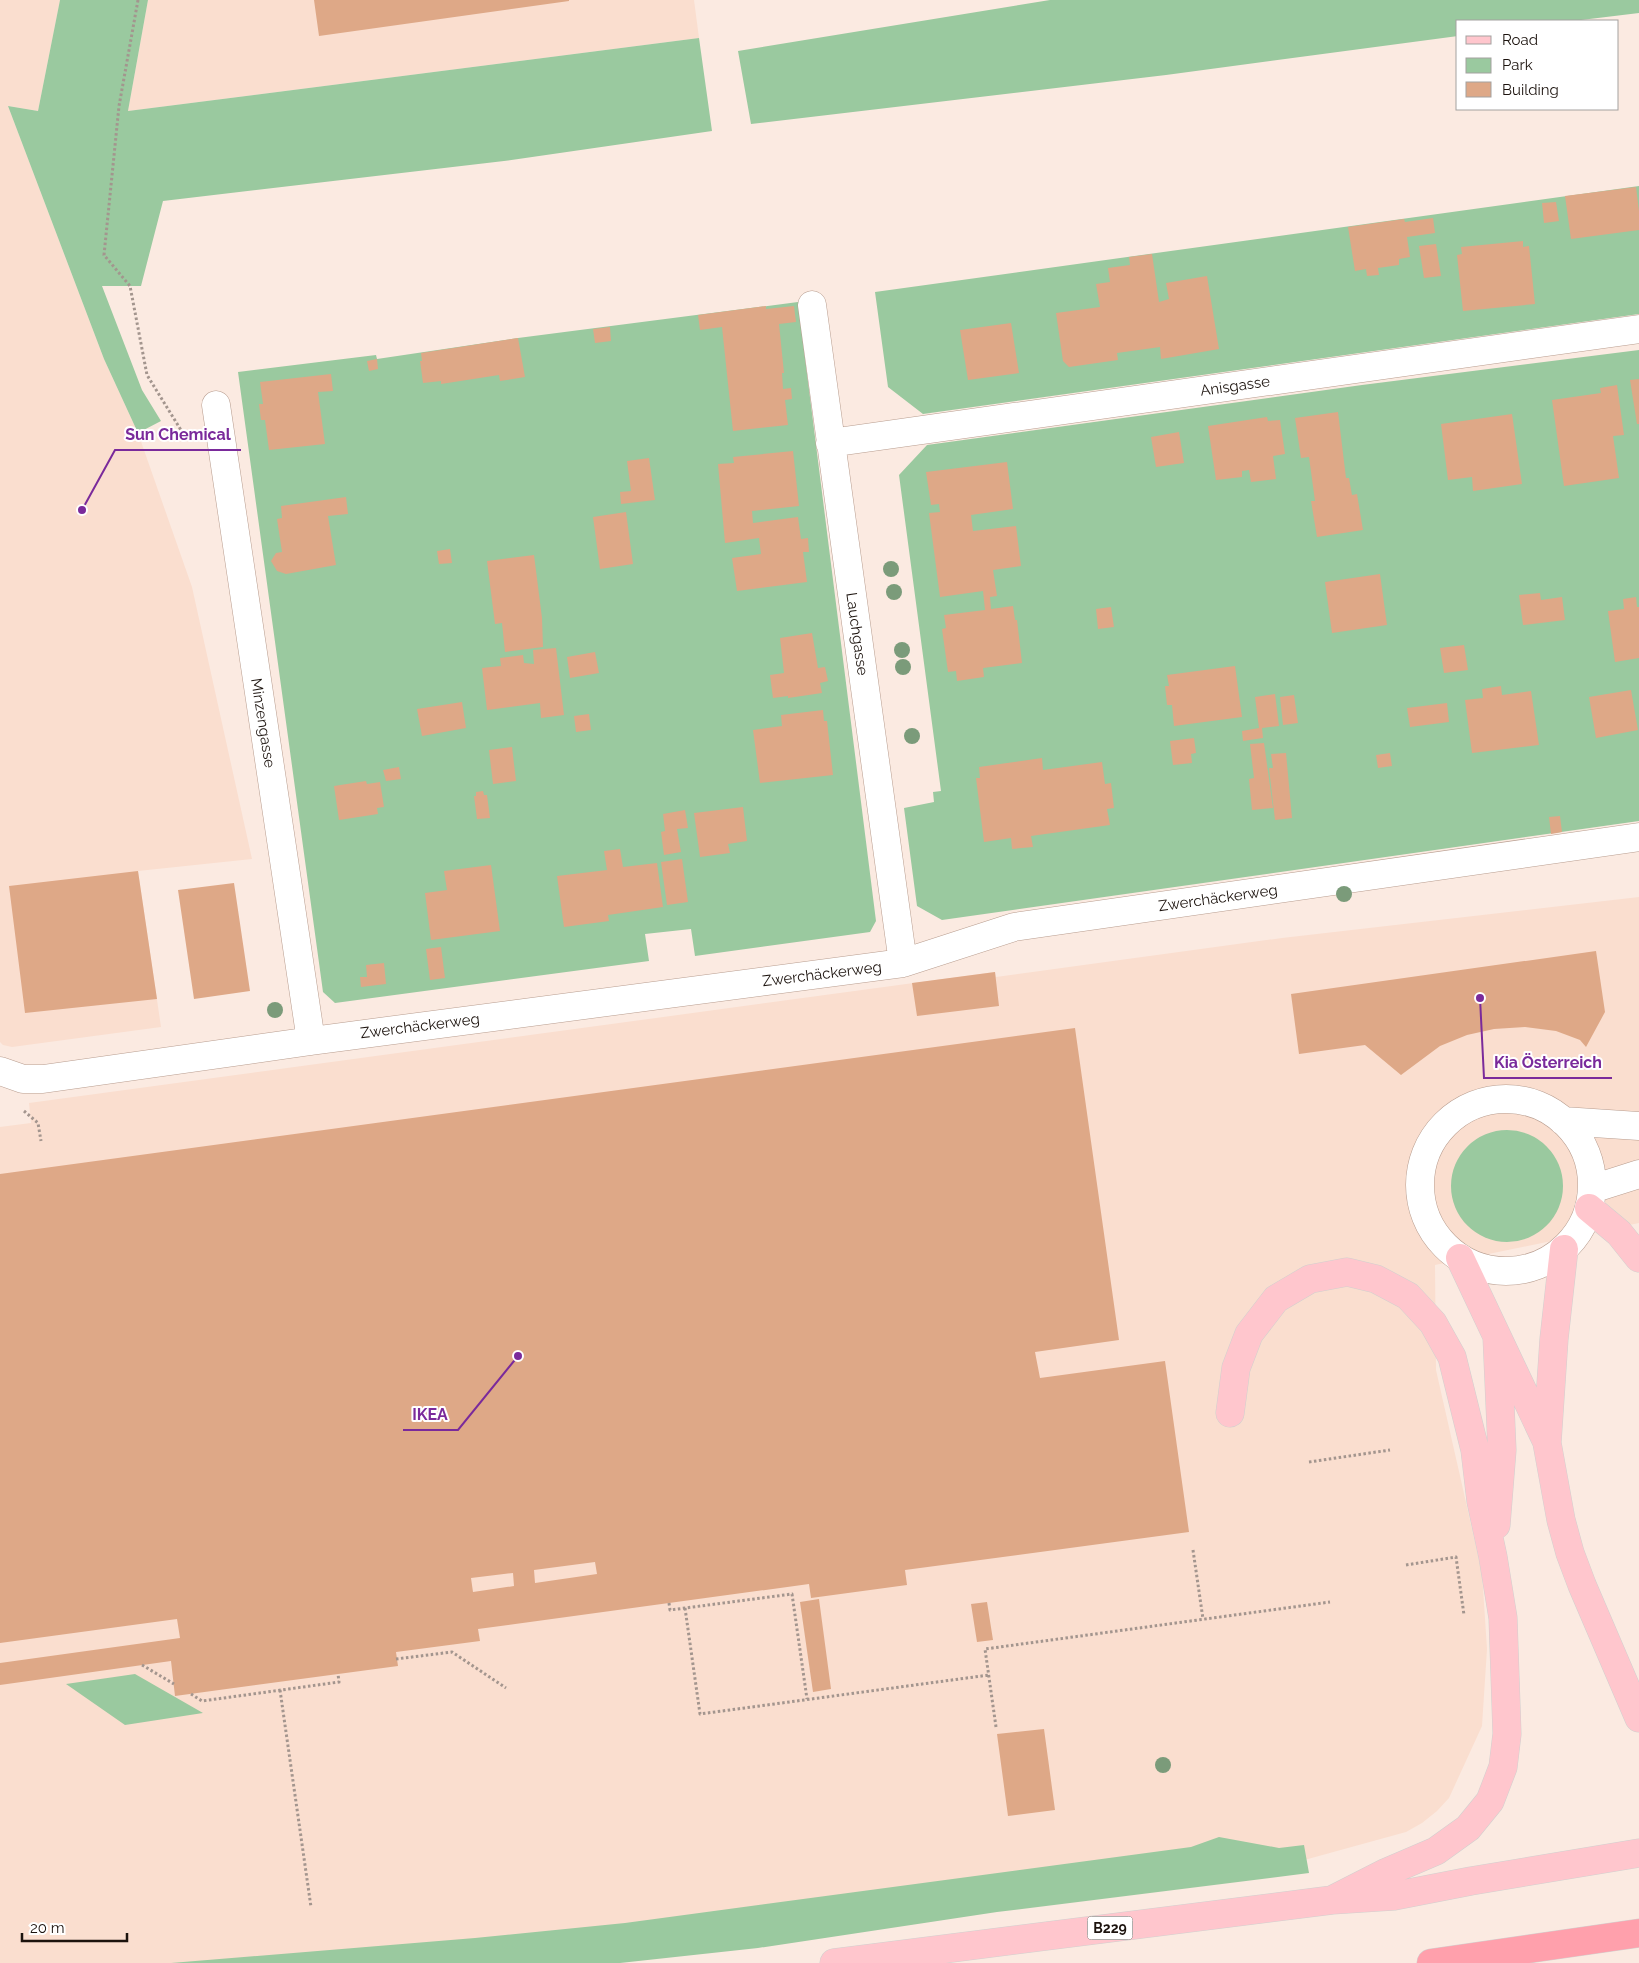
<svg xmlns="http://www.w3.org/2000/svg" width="1639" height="1963" font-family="Raleway,sans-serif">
<rect width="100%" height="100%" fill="#fbeae1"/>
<path fill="#fadecf" d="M0,0H60L38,111L8,106L104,359L138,433L192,587L252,859L138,871L161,1027L12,1047L3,1045L0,1042Z
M148,0H694L699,38L128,111Z
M1639,897V1223L1435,1265L1436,1370L1482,1573L1487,1649L1482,1726L1449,1798L1437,1811L1422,1823L1406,1832L1308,1859L911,1909L512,1963H0V1127L31,1123L29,1103L995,972L996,977L1282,938Z"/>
<path fill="#9ac99f" d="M60,0H148L128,111L699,38L712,131L504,161L163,201L141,286H102L142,390L161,421L138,433L104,359L8,106L38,111Z
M1050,0H1639V13L1573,21H1458V36L1166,75L751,124L738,51Z
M1639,186V314L923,414L888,387L875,292Z
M798,302L876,921L870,932L695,956L691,929L645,934L649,961L335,1003L323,992L238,372L376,355L377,359L518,338Z
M1639,350V821L942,920L917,906L904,808L934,802L933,792L941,791L899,475L927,445L1362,385Z
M1451 1186a56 56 0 1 1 112 0a56 56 0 1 1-112 0Z
M135,1674L203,1713L125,1725L66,1684Z
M1219,1837L1279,1848L1304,1845L1309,1873L997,1912L758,1948L620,1963H171L475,1938L625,1923L1191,1847Z"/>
<path fill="#dea887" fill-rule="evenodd" d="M314,0H569V1L319,36Z
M1636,187L1639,211V230L1571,239L1565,196Z
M1556,202L1559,221L1544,223L1542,203Z
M1433,218L1435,233L1407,237L1410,257L1399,259V265L1378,268L1379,275L1367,276L1366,269L1355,271L1348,227L1404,219L1405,222Z
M1523,241V247L1529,246L1535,304L1463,311L1457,255L1462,254L1461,247Z
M1436,244L1441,276L1424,278L1419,246Z
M1152,254L1159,302L1169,299L1166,283L1207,276L1219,349L1161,359L1160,347L1117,353L1118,360L1069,367L1063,361L1056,313L1100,307L1096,284L1110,282L1108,268L1130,265L1129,257Z
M766,306V309L794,306L796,322L779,324L784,373H782L783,389L791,388L792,399L785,400L788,425L733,431L722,327L700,330L698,315Z
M1011,323L1019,373L968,380L960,330Z
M610,327L611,341L595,343L593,329Z
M518,338L525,377L500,381L499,375L441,384V381L423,383L420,361H422L421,353Z
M377,359L378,369L369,371L367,361Z
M331,374L333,391L318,392L325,444L269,450L265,420H261L259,404H263L260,382Z
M1639,379V424H1637L1630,380Z
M1617,385L1624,435L1613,436L1619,478L1564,486L1552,400L1601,393L1600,388Z
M1338,412L1346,478H1349L1352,495L1357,494L1363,530L1317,537L1311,501H1315L1309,457L1301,458L1295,418Z
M1512,414L1522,484L1473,491L1472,477L1448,480L1441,424Z
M1267,417L1268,421L1280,420L1285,454L1273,456L1276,479L1251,482L1249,470L1242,471V477L1216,480L1208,426Z
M1179,432L1184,463L1156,467L1151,437Z
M793,451L799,506L752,511L753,523L798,517L801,539L808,538L809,552H803L807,582L737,591L732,558L761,554L759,538L725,543L718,464L734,463L733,457Z
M649,458L655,500L621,504L620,492L631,491L627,461Z
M1007,462L1013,509L971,515L973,531L1016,526L1021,566L993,570L997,596L990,597L991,609L1013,606L1015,620H1017L1022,663L983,668L984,677L957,681L956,671L948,672L942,629L946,628L944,615L985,610L983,591L940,597L929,513L940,512L939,504L931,505L926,472Z
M346,497L348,514L328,516L336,565L286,574L277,571L271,561L276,553L282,552L277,519L282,518L281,506Z
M626,512L633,564L600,569L593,517Z
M450,549L452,563L439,564L437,551Z
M534,555L542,618L543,647L505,652L502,623L495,624L487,561Z
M1380,574L1387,625L1332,633L1325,582Z
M1540,593L1541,600L1562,597L1565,620L1523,625L1519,595Z
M1636,597L1637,607H1639V658L1615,662L1608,611L1624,609L1623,599Z
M1111,607L1114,627L1098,629L1096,609Z
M812,633L818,668L825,667L828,681L820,683L822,693L788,698V696L773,698L770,675L784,673L780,638Z
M1464,645L1468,670L1444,673L1440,648Z
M556,648L564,715L541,718L540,703L487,710L482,668L501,666L500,658L523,655L524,663L534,664L533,650Z
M595,652L599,673L570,678L567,657Z
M1235,666L1242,717L1174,726L1172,705H1167L1165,686H1169L1167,675Z
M1501,686L1502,695L1531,691L1539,745L1472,753L1465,700L1483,698L1482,689Z
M1631,690L1638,730L1596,738L1589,697Z
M1275,694L1279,726L1262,728L1263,738L1243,741L1242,731L1259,728L1255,697Z
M1294,695L1298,723L1283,725L1280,697Z
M462,702L466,728L422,736L417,709Z
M1447,703L1449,722L1410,727L1407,708Z
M823,710L824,721H827L833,775L760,783L753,730L782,726L781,715Z
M589,714L591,730L576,732L574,716Z
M1194,738L1196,753L1191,754L1192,763L1173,765L1170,741Z
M1264,743L1273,808L1252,810L1249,779L1254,778L1250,744Z
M512,747L516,781L493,784L489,750Z
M1286,753L1292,818L1275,820L1269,768H1273L1271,754Z
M1390,753L1392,766L1378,768L1376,755Z
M1042,758L1043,770L1102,762L1105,784L1111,783L1114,808L1107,809L1110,825L1031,836L1033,847L1012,849L1011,838L984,842L976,778H980L979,767Z
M399,767L401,779L386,781L383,770Z
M366,781L367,784L380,782L384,807L377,808L378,814L339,820L334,786Z
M483,791L484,795H487L490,818L477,819L474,796H476V792Z
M743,807L747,841L728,844L730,853L700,857L694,813Z
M685,810L688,828L677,829L681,852L664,855L661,832L665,831L663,814Z
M1560,816L1562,832L1551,834L1549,817Z
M620,849L623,867L657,863L663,907L608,915L609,921L564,927L557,876L607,870L604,851Z
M682,859L688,902L667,905L661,862Z
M491,865L500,931L431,940L425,893L447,890L444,871Z
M138,871L157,999L25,1013L9,886Z
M234,883L250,991L194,999L178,890Z
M441,947L445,978L430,980L426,949Z
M1596,951L1605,1012L1586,1047L1580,1040L1556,1031L1525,1027L1494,1029L1467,1035L1440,1046L1401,1075L1365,1045L1299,1054L1291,994Z
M384,963L386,984L361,987L360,977H367L366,965Z
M995,972L999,1006L917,1016L912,983Z
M1075,1028L1119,1340L1035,1352L1040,1378L1165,1361L1189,1532L905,1570L907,1585L811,1598L809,1584L478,1629L480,1641L396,1652L398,1666L175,1696L171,1661L0,1685V1663L180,1638L177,1619L0,1643V1174ZM595,1562L597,1574L535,1583L534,1570ZM513,1573L514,1586L473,1592L471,1578Z
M819,1599L831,1689L813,1692L800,1602Z
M987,1602L993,1640L977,1642L971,1604Z
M1044,1729L1055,1810L1008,1816L997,1734Z"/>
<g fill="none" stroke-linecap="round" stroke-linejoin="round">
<defs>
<path id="street" d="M812,305L903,963
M216,405L311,1041
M830,443L1639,329
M0,1071L23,1079H43L311,1041L903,963L1014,927L1639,837
M1420 1185a86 86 0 1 1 172 0a86 86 0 1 1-172 0Z
M1563,1121L1639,1126
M1592,1189L1639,1174"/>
<path id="primary" d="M1589,1208L1619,1233L1639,1258
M1564,1249L1554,1339L1547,1443L1561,1520L1570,1553L1582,1585L1639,1718
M1460,1258L1546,1440
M1230,1413L1236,1368L1249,1334L1276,1299L1310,1279L1347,1272L1376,1279L1408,1296L1433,1323L1452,1357L1475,1450L1481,1501L1493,1557L1503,1618L1507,1734L1503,1767L1490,1801L1468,1828L1436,1851L1387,1872L1332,1900
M1496,1525L1502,1450L1497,1337
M834,1963L1332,1900L1394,1896L1471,1881L1639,1853"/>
<path id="highway" d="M1431,1963L1639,1933"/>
</defs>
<use href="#street" stroke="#b89d8f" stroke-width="29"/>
<use href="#primary" stroke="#d2d0cf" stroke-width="29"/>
<use href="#highway" stroke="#d2d0cf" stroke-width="29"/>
<path stroke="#a3958e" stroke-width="3" stroke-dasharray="2.5 2.5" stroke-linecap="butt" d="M138,0L119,106L104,255L130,286L147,375L184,435L189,438
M24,1111L38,1123L41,1141
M1309,1462L1390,1450
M1193,1550L1203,1619
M1406,1565L1456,1557L1464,1615
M669,1603L670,1610L792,1594L807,1699
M685,1608L700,1714L989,1675
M396,1659L452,1652L506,1688
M142,1665L174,1684
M280,1690L311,1907
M191,1694L202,1701L339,1682L338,1674
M996,1727L985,1649L1330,1602"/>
<use href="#street" stroke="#fff" stroke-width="28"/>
<use href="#primary" stroke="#ffc6cd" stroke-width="28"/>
<use href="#highway" stroke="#ffa0ac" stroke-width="28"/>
</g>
<g fill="#7b9b7a">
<circle cx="891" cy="569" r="8"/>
<circle cx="894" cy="592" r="8"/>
<circle cx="902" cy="650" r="8"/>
<circle cx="903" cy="667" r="8"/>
<circle cx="912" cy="736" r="8"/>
<circle cx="1344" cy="894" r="8"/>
<circle cx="275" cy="1010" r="8"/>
<circle cx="1163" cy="1765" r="8"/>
</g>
<g text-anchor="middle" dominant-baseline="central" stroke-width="4" stroke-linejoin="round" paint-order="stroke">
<rect fill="#fff" stroke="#605a56" stroke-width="1" x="1087.5" y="1916.5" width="45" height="23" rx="4"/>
<g font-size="14" font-weight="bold" fill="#1c130e">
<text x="1110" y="1928">B229</text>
</g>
<g font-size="15" fill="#1c130e" stroke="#fff">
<text transform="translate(1235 386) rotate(-8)">Anisgasse</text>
<text transform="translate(857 634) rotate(82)">Lauchgasse</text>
<text transform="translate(263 723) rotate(81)">Minzengasse</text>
<text transform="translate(1218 898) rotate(-8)">Zwerchäckerweg</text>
<text transform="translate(822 974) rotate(-7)">Zwerchäckerweg</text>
<text transform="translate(420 1026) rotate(-7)">Zwerchäckerweg</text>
</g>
</g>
<path fill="none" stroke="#7a2a9b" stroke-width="2" d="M82 510L115 450H241M1480 998L1484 1078H1612M518 1356L458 1430H403"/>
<g fill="#7a2a9b" stroke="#fff" stroke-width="2">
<circle cx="82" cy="510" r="5"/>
<circle cx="1480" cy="998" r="5"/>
<circle cx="518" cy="1356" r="5"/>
</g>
<g font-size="16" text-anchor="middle" font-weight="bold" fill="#7a2a9b" stroke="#fff" stroke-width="4" stroke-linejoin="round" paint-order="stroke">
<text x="178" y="440">Sun Chemical</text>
<text x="1548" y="1068">Kia Österreich</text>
<text x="430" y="1420">IKEA</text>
</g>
<rect x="1456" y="20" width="162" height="90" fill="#ffffff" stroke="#a4a19f"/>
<rect x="1466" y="36" width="25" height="8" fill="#ffc6cd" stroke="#a4a19f"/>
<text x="1502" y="45" font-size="15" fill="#1c130e">Road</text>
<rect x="1466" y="58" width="25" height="15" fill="#9ac99f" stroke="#a4a19f"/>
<text x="1502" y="70" font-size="15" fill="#1c130e">Park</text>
<rect x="1466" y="82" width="25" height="15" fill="#dea887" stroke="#a4a19f"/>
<text x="1502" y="95" font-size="15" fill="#1c130e">Building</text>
<path d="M22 1933v8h105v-8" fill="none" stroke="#1c130e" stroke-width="2.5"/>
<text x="30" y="1933" font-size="15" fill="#1c130e" stroke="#ffffff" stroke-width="4" paint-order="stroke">20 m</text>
</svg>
